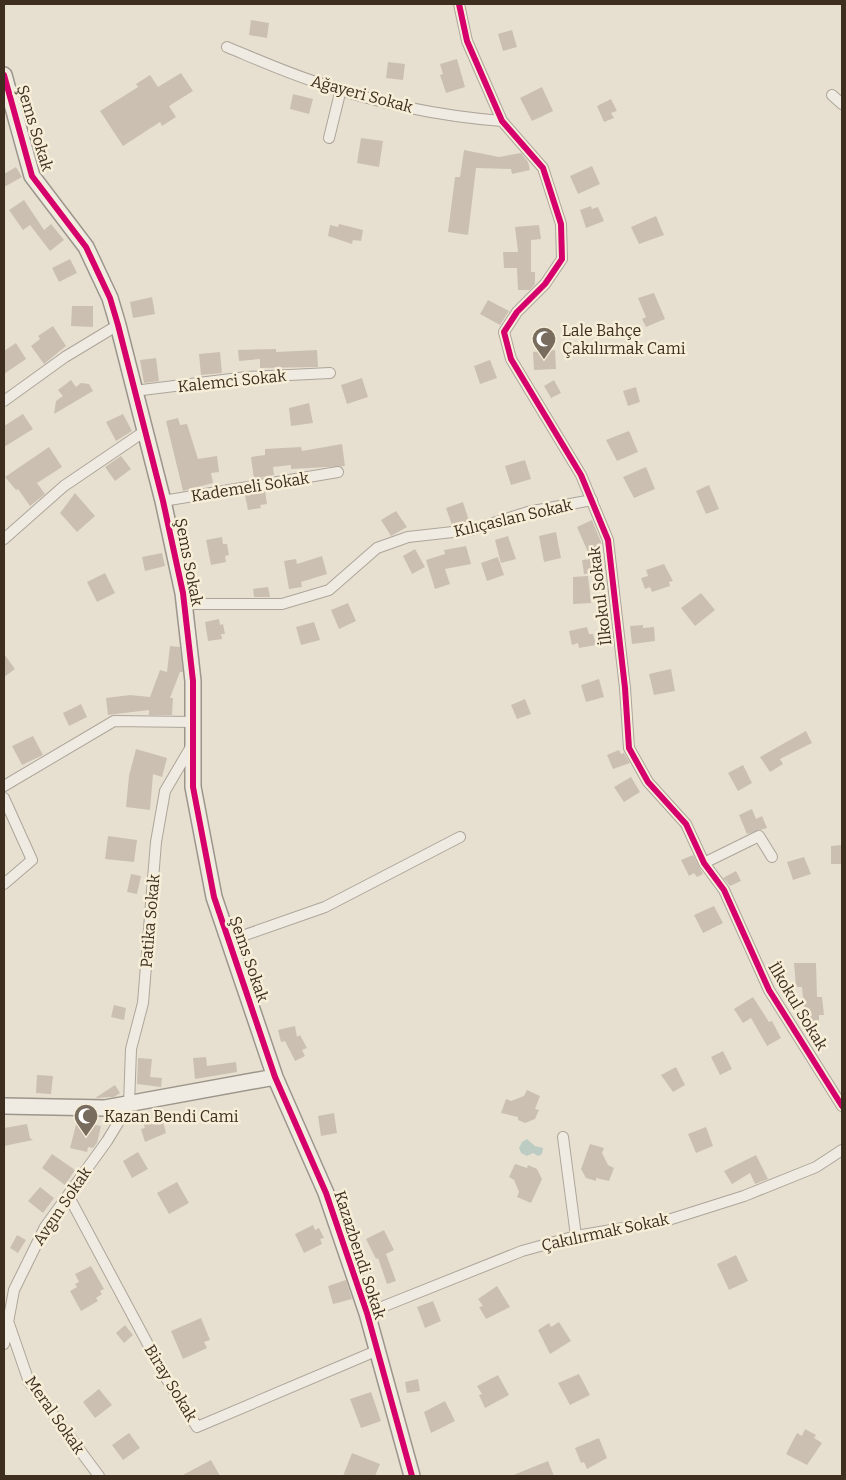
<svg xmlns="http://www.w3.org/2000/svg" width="846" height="1480" font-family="Bitter,serif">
<rect width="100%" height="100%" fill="#e7e0d1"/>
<path fill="#bcccc2" d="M527,1139L535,1146L543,1148L542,1154L538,1156L533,1153L527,1156L521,1153L519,1148L522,1142Z"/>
<path fill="#cbbfb2" d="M251,20L269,23L267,38L249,35Z
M512,30L517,47L503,51L498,34Z
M457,59L465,87L446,93L440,75L443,74L440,64Z
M388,62L405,64L403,80L386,78Z
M181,73L193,91L169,106L176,117L162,126L160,122L123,146L100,111L138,87L136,84L150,75L158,87Z
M542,87L553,111L532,121L520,98Z
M293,94L313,99L309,114L290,109Z
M611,99L617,111L611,113L614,118L604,122L597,106Z
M361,138L383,141L379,167L357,163Z
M464,150L499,157L521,153L528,162L530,170L512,174L511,169L476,168L468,235L448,232L455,177H460Z
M592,166L600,184L578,194L570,176Z
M16,167L22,177L4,187V174Z
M24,200L44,230L51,224L64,240L50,251L30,225L23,230L9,210Z
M591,206L592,209L598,207L604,221L586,228L580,210Z
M656,216L664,235L639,244L631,227Z
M339,224L363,230L361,241L353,240L352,244L328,236L330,225L338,227Z
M539,225L541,239L531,240V272H535V284L530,290H518L517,268H504L503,252H518L515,227Z
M70,259L77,273L59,282L52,268Z
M654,293L665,319L646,327L642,319L646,317L638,298Z
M152,297L155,314L133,318L130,302Z
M488,300L509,311L500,325L480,314Z
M72,306H93V327L71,326Z
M53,326L66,346L44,364L31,346L40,339L38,336Z
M16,343L26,359L4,374V351Z
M276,349V352L317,350L318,367L260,368V359L239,361L238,350Z
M555,350L556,369L534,370L533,352Z
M220,352L222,373L201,375L199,354Z
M156,358L159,381L144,383L140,360Z
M490,360L497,378L480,384L474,366Z
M362,378L368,397L347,404L341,385Z
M71,380L76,387L81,383L89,384L93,391L54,414L56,401L63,396L58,390Z
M554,380L561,393L551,398L544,386Z
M636,387L640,402L628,406L623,391Z
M309,403L313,423L291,426L289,408Z
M23,414L33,429L4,447V426Z
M123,414L132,431L116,441L106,422Z
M178,418L180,425L187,424L198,459L217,456L219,472L211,473L213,483L183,491L166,421Z
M629,431L638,452L617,461L606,440Z
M342,444L345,466L291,469V465L273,467L274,475L254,479L251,457L265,455V449L301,447L302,451Z
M49,447L62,467L37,483L45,494L30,506L18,489L16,490L5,477Z
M121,456L131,469L115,481L105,467Z
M525,460L531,479L511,485L505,466Z
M646,467L655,489L634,498L623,477Z
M709,485L719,509L706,514L696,491Z
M265,491L267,504L260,505L261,508L248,510L245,495Z
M75,493L95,516L77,532L60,513Z
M463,502L469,521L452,525L446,508Z
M396,511L407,527L391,536L381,520Z
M592,520L601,542L605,571L584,574L582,560L591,559L577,527Z
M556,532L561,558L544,562L539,536Z
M508,536L516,559L501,563L495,540Z
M222,537L223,544H227L229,555L225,556L226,562L211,565L206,540Z
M466,546L471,564L445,569L450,584L435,589L426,560L445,554L444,550Z
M415,549L425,567L412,574L403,556Z
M162,553L165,566L145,571L142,557Z
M322,556L327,574L301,582L302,587L289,589L284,561L296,559L297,564Z
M498,557L504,575L487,581L481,563Z
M664,564L673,581L669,582L670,586L652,592L650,587L645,589L641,578L648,576L646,570Z
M105,573L115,593L97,602L87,582Z
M588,576L591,603L573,604V577Z
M268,587L270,597H254L253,589Z
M701,593L715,610L695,626L681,608Z
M348,603L356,621L339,629L331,610Z
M219,619L220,625L223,624L225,634H221L222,639L208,641L205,622Z
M314,622L320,640L301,645L296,627Z
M643,625V628L654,627L655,641L632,644L630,626Z
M587,627L589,634H593L596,645L579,648L578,643L572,645L569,631Z
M170,646L180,647L183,672H180L170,698H173L172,715H149V710L108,715L106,698L130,695L150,697L160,670L167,672Z
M4,654L15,669L4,677Z
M671,669L675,691L654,695L649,674Z
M599,679L604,697L586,702L581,685Z
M525,699L531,714L517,719L511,705Z
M81,704L87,717L69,726L63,713Z
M806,731L812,743L780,759L783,764L770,772L760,757Z
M33,736L43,755L22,765L12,746Z
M136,749L167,758L162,777L153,774L150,810L126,807L129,776Z
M619,750L621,754L624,753L630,763L613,769L607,755Z
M743,765L752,783L738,791L728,773Z
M631,777L640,792L624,802L614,787Z
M752,809L756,819L762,816L767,828L747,834L739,815Z
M108,836L137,840L134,862L105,859Z
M842,845V864H831V846Z
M693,855L703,874L697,877L694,873L689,876L681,860Z
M804,857L811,874L793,880L787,862Z
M736,871L741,881L730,886L723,878Z
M131,874L141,876L137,894L127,892Z
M714,906L723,923L703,933L694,915Z
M794,963H816L817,997H822L824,1015H819V1020L810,1021L809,1017L805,1018L802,987H796Z
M753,997L769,1022L772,1021L781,1038L767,1046L751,1018L743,1023L734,1009Z
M114,1005L126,1008L124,1020L111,1017Z
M295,1026L297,1037L300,1035L307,1048L302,1050L305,1056L295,1061L285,1041L281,1042L278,1030Z
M723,1051L732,1069L720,1075L711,1057Z
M206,1057L207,1066L236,1062L237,1072L195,1079L193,1058Z
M138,1058L152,1059L150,1077L162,1078L161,1087L137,1084Z
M676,1067L685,1085L673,1092L661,1075Z
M37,1075L53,1076L51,1094L36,1093Z
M115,1085L120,1093L114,1097L95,1098Z
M527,1090L540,1096L535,1109L539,1110L535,1119L525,1123L518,1120V1117L501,1113L506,1099L511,1101L524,1096Z
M334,1113L337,1133L321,1136L318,1116Z
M162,1118L166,1133L145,1142L141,1129L145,1128L143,1122Z
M77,1121L101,1126L97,1143L93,1148L88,1147L87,1152L70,1148Z
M27,1124L30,1138L33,1140L4,1146V1128Z
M706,1127L713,1146L696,1153L688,1134Z
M590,1144L604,1148L602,1153L608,1165L614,1168L609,1181L596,1178V1181L586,1178L581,1169Z
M138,1152L148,1169L132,1178L123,1161Z
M52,1154L75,1170L65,1185L42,1168Z
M756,1155L768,1179L755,1184L750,1173L732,1184L724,1171Z
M515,1164L527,1168L528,1165L537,1169L542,1179L531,1203L517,1197L519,1192L514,1180L509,1177Z
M177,1182L189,1203L169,1214L157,1193Z
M40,1187L54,1198L43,1213L28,1201Z
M313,1225L315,1230L319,1228L324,1238L320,1239L322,1244L304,1253L295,1234Z
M384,1230L394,1250L386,1254L396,1281L387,1284L378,1258L376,1259L366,1239Z
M17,1235L26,1240L18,1253L10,1248Z
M736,1255L748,1281L729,1290L717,1264Z
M91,1266L104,1289L100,1291L102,1294L96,1298L98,1301L81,1311L70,1291L77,1287L75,1284L79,1282L75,1274Z
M346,1280L352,1299L333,1304L328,1286Z
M497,1286L510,1307L486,1319L479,1307L483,1306L478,1299Z
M433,1301L441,1321L425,1328L417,1307Z
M201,1318L210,1340L204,1342L207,1348L183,1359L171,1331Z
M559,1322L571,1341L550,1354L538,1330L549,1323L551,1327Z
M125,1325L133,1335L124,1343L116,1333Z
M579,1374L590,1395L570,1405L558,1383Z
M498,1375L509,1395L485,1408L479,1395L482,1394L477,1386Z
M418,1379L420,1391L407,1393L405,1382Z
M99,1389L112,1405L95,1418L83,1402Z
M371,1392L381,1421L361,1428L350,1399Z
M445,1401L455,1421L431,1433L424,1412Z
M805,1429L816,1435L814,1438L822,1443L807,1465L786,1454L797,1433L802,1436Z
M129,1433L140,1448L123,1460L112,1445Z
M599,1438L607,1458L587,1469L584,1462L581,1463L575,1448Z
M352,1453L380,1464L375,1476H343Z
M211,1460L220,1476H181Z
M548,1461L554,1476H511Z"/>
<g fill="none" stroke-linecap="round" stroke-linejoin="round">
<defs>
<path id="street" d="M459,4L467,41L502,121L543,168L561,224L562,259L545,284L517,312L504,332L511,359L581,475L608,540L625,688L629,748L648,782L686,824L704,863L724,890L769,990L842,1106
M227,47C256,59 285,72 316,82C376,103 439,116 502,121
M832,95L842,104
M329,138L341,89
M134,391L247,377L330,373
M4,401L65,357L118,325
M163,501L338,472
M4,539L64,486L145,431
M184,604H282L329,590L377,548L408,537L471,530L528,512L592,500
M4,786L114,721L192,722
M4,798L32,860L4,884
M704,863L759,836L772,857
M228,941L325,907L460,837
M563,1137L576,1236
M68,1195L166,1378L197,1427L376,1351
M367,1313L522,1251L576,1236L665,1221L744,1196L816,1167L842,1150
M9,1324L29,1382L99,1476
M4,1344L14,1290L45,1227L107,1141L129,1105L131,1049L143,1003L156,842L165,791L192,745"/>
<path id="secondary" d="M4,75L32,176L86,247L110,298L118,325L163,501L183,593L193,681V787L214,897L275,1077L326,1193L367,1313L412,1476
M4,1106L105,1108L275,1077"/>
</defs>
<use href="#street" stroke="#ada599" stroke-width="12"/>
<use href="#secondary" stroke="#9c958a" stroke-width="18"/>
<use href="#street" stroke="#efebe3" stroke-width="10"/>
<use href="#secondary" stroke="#efebe3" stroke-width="15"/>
<defs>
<path id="cycleway" d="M459,4L467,41L502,121L543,168L561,224L562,259L545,284L517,312L504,332L511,359L581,475L608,540L625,688L629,748L648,782L686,824L704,863L724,890L769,990L842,1106
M4,75L32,176L86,247L110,298L118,325L163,501L183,593L193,681V787L214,897L275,1077L326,1193L367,1313L412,1476"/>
</defs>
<use href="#cycleway" stroke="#f7eed8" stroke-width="9"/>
<use href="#cycleway" stroke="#d6006c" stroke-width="6"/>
</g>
<defs>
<symbol id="mosque-pin" viewBox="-11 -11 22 30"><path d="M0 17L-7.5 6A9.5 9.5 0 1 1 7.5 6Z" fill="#786c5e" stroke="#f7eed8"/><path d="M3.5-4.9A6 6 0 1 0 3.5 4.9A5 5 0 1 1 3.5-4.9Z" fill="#fff"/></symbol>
</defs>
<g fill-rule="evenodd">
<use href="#mosque-pin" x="530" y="325" width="28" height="38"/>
<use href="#mosque-pin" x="72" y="1102" width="28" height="38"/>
</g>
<g text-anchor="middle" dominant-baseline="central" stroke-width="5" stroke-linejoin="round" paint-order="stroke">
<g font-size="16" fill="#3d2e20" stroke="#f7eed8">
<text transform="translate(362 94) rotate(15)">Ağayeri Sokak</text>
<text transform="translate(35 128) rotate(73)">Şems Sokak</text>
<text transform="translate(232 381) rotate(-6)">Kalemci Sokak</text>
<text transform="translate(250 487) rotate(-9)">Kademeli Sokak</text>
<text transform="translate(513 518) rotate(-13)">Kılıçaslan Sokak</text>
<text transform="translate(189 562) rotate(79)">Şems Sokak</text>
<text transform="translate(600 596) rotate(-97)">İlkokul Sokak</text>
<text transform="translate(150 921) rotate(-85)">Patika Sokak</text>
<text transform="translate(249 959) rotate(71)">Şems Sokak</text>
<text transform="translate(798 1006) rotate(59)">İlkokul Sokak</text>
<text transform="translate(62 1206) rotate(-56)">Avgın Sokak</text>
<text transform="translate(605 1232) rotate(-12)">Çakılırmak Sokak</text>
<text transform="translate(360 1255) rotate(72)">Kazazbendi Sokak</text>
<text transform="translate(171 1383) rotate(59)">Biray Sokak</text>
<text transform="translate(55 1415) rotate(55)">Meral Sokak</text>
</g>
<g font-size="16" fill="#3d2e20" stroke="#f7eed8" text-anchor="start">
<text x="562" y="330">Lale Bahçe<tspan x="562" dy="18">Çakılırmak Cami</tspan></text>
<text x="104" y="1116">Kazan Bendi Cami</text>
</g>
</g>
<rect width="846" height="1480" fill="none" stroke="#3d2e20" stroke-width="10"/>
</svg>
